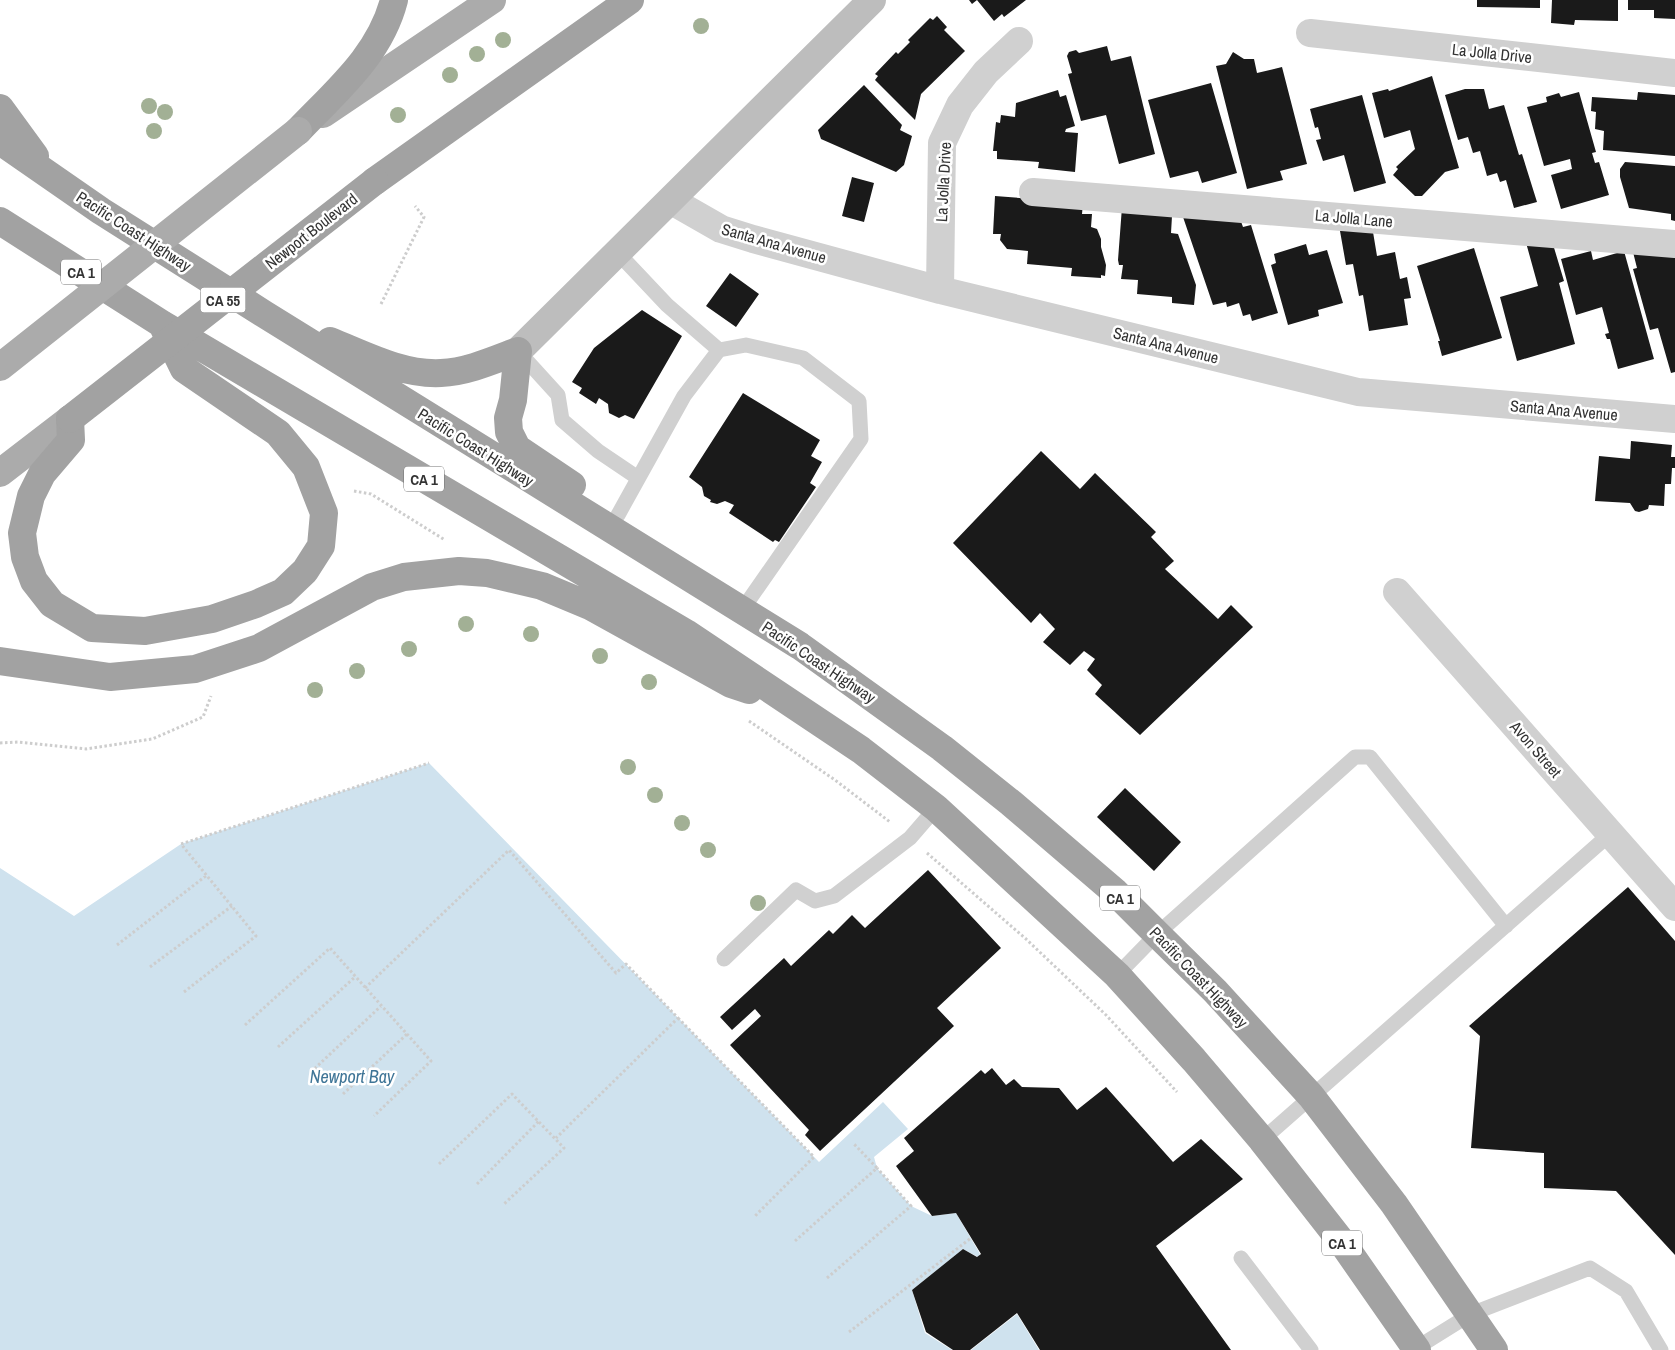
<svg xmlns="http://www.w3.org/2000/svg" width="1675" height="1350" font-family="'Archivo Narrow',sans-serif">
<rect width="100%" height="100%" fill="#fff"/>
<path fill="#cfe2ee" d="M429,763L819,1162L883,1102L908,1129L874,1157L877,1168L911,1206L932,1216L956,1213L980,1254L978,1257L963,1249L912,1290L925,1333L952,1350H0V868L74,916L181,844Z
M1017,1314L1039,1350H971Z"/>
<path fill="#1a1a1a" d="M969,0H1026L1004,17L1002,14L994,21L977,0L972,4Z
M1477,0H1540V8L1477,7Z
M1552,0H1618V21L1575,20L1574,25L1551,23Z
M1628,0H1675V19L1654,18V10H1628Z
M937,16L947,27L944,30L965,51L921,94L915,120L875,80L878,76L875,74L896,52L898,54L910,42L908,40L930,18L933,20Z
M1107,46L1111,61L1131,56L1155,154L1119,164L1106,115L1081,121L1068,74L1072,73L1067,56L1069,52L1076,50L1079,53Z
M1233,52L1244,59H1254L1257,73L1282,67L1307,164L1280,171L1283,180L1247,189L1216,66L1226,64Z
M1432,76L1459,168L1445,172L1422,196H1415L1393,175L1398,169L1396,167L1415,149L1410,130L1384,138L1372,93L1388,89L1389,91Z
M1211,83L1237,173L1202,183L1198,171L1170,178L1148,100Z
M864,85L902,125L900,130L912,136L904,165L896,172L821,139L818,130Z
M1465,89H1484L1489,109L1504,105L1519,155L1522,154L1537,202L1514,208L1506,180L1500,182L1497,173L1487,176L1480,151L1473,153L1468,137L1458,140L1445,95Z
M1058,90L1060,97L1066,95L1075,126L1066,129L1065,132L1078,133L1075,172L1038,168L1039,162L997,159V151H993L996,122L1000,123L1001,115L1015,117L1016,103Z
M1579,92L1596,152L1592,153L1595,163L1599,162L1609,195L1561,209L1551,175L1572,169L1570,159L1544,166L1527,107L1547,102L1546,97L1559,93L1561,97Z
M1638,92L1675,95V156L1603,150L1604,131L1595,129L1596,112L1591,111L1592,97L1637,100Z
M1362,95L1386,183L1354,192L1344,155L1323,161L1316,140L1321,139L1318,127L1315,128L1310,109Z
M1625,162L1675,166V221L1671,220V214L1629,208L1620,177V169Z
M852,177L874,183L864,222L842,216Z
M995,196L1083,203L1082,214H1092L1091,227L1097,229L1101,239V247L1106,265L1105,276L1101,275V278L1071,276L1072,268L1027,264L1028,251L1007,249L1000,240L1001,234H993Z
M1122,207L1172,216L1171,233L1178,234L1196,285L1194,305L1172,303V297L1137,294L1138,280L1121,279L1123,265H1119L1118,260Z
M1239,216L1243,227L1251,225L1278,313L1252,321L1250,314L1243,316L1239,303L1227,307L1226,302L1213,305L1183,217Z
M1372,226L1377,256L1395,252L1400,279L1407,277L1411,298L1404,299L1408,325L1369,331L1363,295L1359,296L1353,264L1346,265L1340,231Z
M1525,239L1552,241L1564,281L1559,283L1575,344L1517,361L1500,297L1538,286Z
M1306,244L1309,255L1327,250L1343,303L1318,310L1319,316L1288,325L1271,265L1276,263L1274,254Z
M1474,248L1502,338L1442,356L1438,341H1440L1417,266Z
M1591,251L1593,260L1624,251L1654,359L1618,369L1610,339H1607L1605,334L1609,333L1602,307L1576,315L1561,259Z
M1633,252L1675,255V372L1671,373L1658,328L1650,330L1633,269L1637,268Z
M730,273L759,294L736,327L706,306Z
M642,310L682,336L634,419L625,415L619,418L609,413L608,404L599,398L596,404L579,393L582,388L572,382L594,348Z
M743,393L820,440L811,456L822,462L810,483L816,487L779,542L775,540L773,542L729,513L734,505L725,501L717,504L710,502L711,500L704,496L702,487L689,477Z
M1631,441L1672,445L1671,457H1675V468H1672L1671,484H1665L1664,506L1649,505L1648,509L1639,512L1635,511L1630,503L1595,501L1599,456L1630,459Z
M1041,451L1080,489L1095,473L1156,532L1151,537L1174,561L1165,569L1218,619L1231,605L1253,627L1140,735L1095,694L1102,685L1087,670L1095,659L1084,651L1070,665L1043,642L1055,629L1040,613L1031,623L953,543Z
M1125,788L1181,842L1154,871L1097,817Z
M928,870L1001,948L937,1008L954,1026L820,1151L805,1135L809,1130L730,1045L761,1016L755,1009L732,1030L720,1017L784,958L791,966L829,930L833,934L852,915L865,928Z
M1628,887L1675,941V1255L1616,1191L1544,1188V1153L1471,1148L1480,1036L1469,1026Z
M992,1068L1006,1085L1014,1079L1022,1087L1059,1088L1077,1110L1106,1087L1173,1162L1201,1139L1243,1179L1156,1246L1231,1350H1040L1017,1313L970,1350H953L926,1332L912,1290L963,1249L977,1257L981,1254L956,1213L932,1216L896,1166L914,1151L904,1138L981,1070L985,1074Z"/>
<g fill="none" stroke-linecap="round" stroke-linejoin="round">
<path stroke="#cdcdcd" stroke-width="3" stroke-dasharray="2.5 2.5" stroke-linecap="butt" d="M381,304L424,217L415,206
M354,491L371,494L445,540
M749,721L835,780L890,822
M0,743L18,742L86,749L152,739L203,717L211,696
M927,853L1026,939L1106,1015L1177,1092
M117,945L207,875
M150,967L232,906
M365,988L509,850L616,973L626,964L678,1018L556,1138
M184,992L256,936L181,844L429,763
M678,1018L814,1157L755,1216
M245,1025L330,948L431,1061L374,1116
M278,1047L355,977
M311,1072L381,1006
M343,1094L407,1034
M439,1164L512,1094L564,1148L504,1204
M477,1184L539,1121
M795,1241L877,1168L854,1144
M827,1278L911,1206L877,1168
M849,1332L971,1238"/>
<path stroke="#d0d0d0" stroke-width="15" d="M618,253L667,305L719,350
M518,351L558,395L562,420L598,451L638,478
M618,515L684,396L719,350L746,345L803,358L859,401L861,439L742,610
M724,959L796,890L815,901L834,896L910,838L936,808
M1117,975L1157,934L1355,757H1370L1506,926
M1262,1140L1610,834
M1241,1258L1311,1350
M1413,1350L1471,1314L1590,1268L1626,1291L1661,1350"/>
<path stroke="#d0d0d0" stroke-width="28" d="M1310,33L1675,73
M1033,192L1675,244
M672,201L721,229L753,239L940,290L1358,392L1675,419
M940,290L942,143L960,105L986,72L1019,41
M1397,592L1675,907"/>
<path stroke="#bdbdbd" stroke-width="28" d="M518,351L872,0"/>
<path stroke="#ababab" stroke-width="28" d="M323,114L492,0
M0,473L70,419"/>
<path stroke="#a2a2a2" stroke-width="28" d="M0,108L35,156
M298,131C336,91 380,55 394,0
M0,141L101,211L264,314L800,646L942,748L1011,803L1115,892L1157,934L1215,991L1311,1096L1394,1204L1494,1350
M375,181L630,0
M0,221L162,324L686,633L861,750L936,808L1117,975L1194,1060L1262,1140L1341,1241L1417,1350
M330,341C365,355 402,375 441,373C467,372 494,360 518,351L513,400L508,418L509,432L517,448L572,485
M70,419L71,440L42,474L31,496L22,533L25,557L34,581L52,604L92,628L145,631L212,619L256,604L283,592L305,571L321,546L324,513L306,467L278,433L184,369L162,324
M0,661L110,677L195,669L259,648L372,587L404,577L459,571L487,573L542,586L590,606L731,684L749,690"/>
<path stroke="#ababab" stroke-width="28" d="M0,367L298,131"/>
<path stroke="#a2a2a2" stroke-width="28" d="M70,419L375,181"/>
</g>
<g fill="#a2b095">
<circle cx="701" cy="26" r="8"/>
<circle cx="503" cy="40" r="8"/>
<circle cx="477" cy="54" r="8"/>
<circle cx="450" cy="75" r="8"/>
<circle cx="149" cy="106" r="8"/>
<circle cx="165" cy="112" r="8"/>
<circle cx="398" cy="115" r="8"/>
<circle cx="154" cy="131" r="8"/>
<circle cx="466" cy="624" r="8"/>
<circle cx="531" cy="634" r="8"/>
<circle cx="409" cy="649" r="8"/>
<circle cx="600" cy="656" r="8"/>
<circle cx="357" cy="671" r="8"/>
<circle cx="649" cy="682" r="8"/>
<circle cx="315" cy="690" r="8"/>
<circle cx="628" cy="767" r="8"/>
<circle cx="655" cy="795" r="8"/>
<circle cx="682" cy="823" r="8"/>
<circle cx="708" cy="850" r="8"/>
<circle cx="758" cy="903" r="8"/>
</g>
<g text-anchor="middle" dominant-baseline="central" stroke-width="5" stroke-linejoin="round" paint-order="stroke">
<g fill="#fff" stroke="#707070" stroke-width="1">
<rect x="61" y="259.5" width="40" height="25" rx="4"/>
<rect x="200.5" y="287.5" width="45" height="25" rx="4"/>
<rect x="404" y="466.5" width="40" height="25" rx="4"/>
<rect x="1100" y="885.5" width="40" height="25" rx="4"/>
<rect x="1322" y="1230.5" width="40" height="25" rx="4"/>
</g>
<g font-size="15" font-weight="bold" fill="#333">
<text x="81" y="272">CA 1</text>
<text x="223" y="300">CA 55</text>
<text x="424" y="479">CA 1</text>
<text x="1120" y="898">CA 1</text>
<text x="1342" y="1243">CA 1</text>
</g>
<g font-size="16" fill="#333" stroke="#fff">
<text transform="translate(1492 53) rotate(6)">La Jolla Drive</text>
<text transform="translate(943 182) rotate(-87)">La Jolla Drive</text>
<text transform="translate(1354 218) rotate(5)">La Jolla Lane</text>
<text transform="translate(134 231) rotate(33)">Pacific Coast Highway</text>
<text transform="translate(311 231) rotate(-38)">Newport Boulevard</text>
<text transform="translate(774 243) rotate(16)">Santa Ana Avenue</text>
<text transform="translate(1166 345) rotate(14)">Santa Ana Avenue</text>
<text transform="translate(1564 410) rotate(5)">Santa Ana Avenue</text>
<text transform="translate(476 447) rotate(32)">Pacific Coast Highway</text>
<text transform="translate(819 662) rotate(34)">Pacific Coast Highway</text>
<text transform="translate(1536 749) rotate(49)">Avon Street</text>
<text transform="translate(1199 977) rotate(46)">Pacific Coast Highway</text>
</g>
<g font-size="18" font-style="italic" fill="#3f7597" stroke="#fff">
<text x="352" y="1076">Newport Bay</text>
</g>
</g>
</svg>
